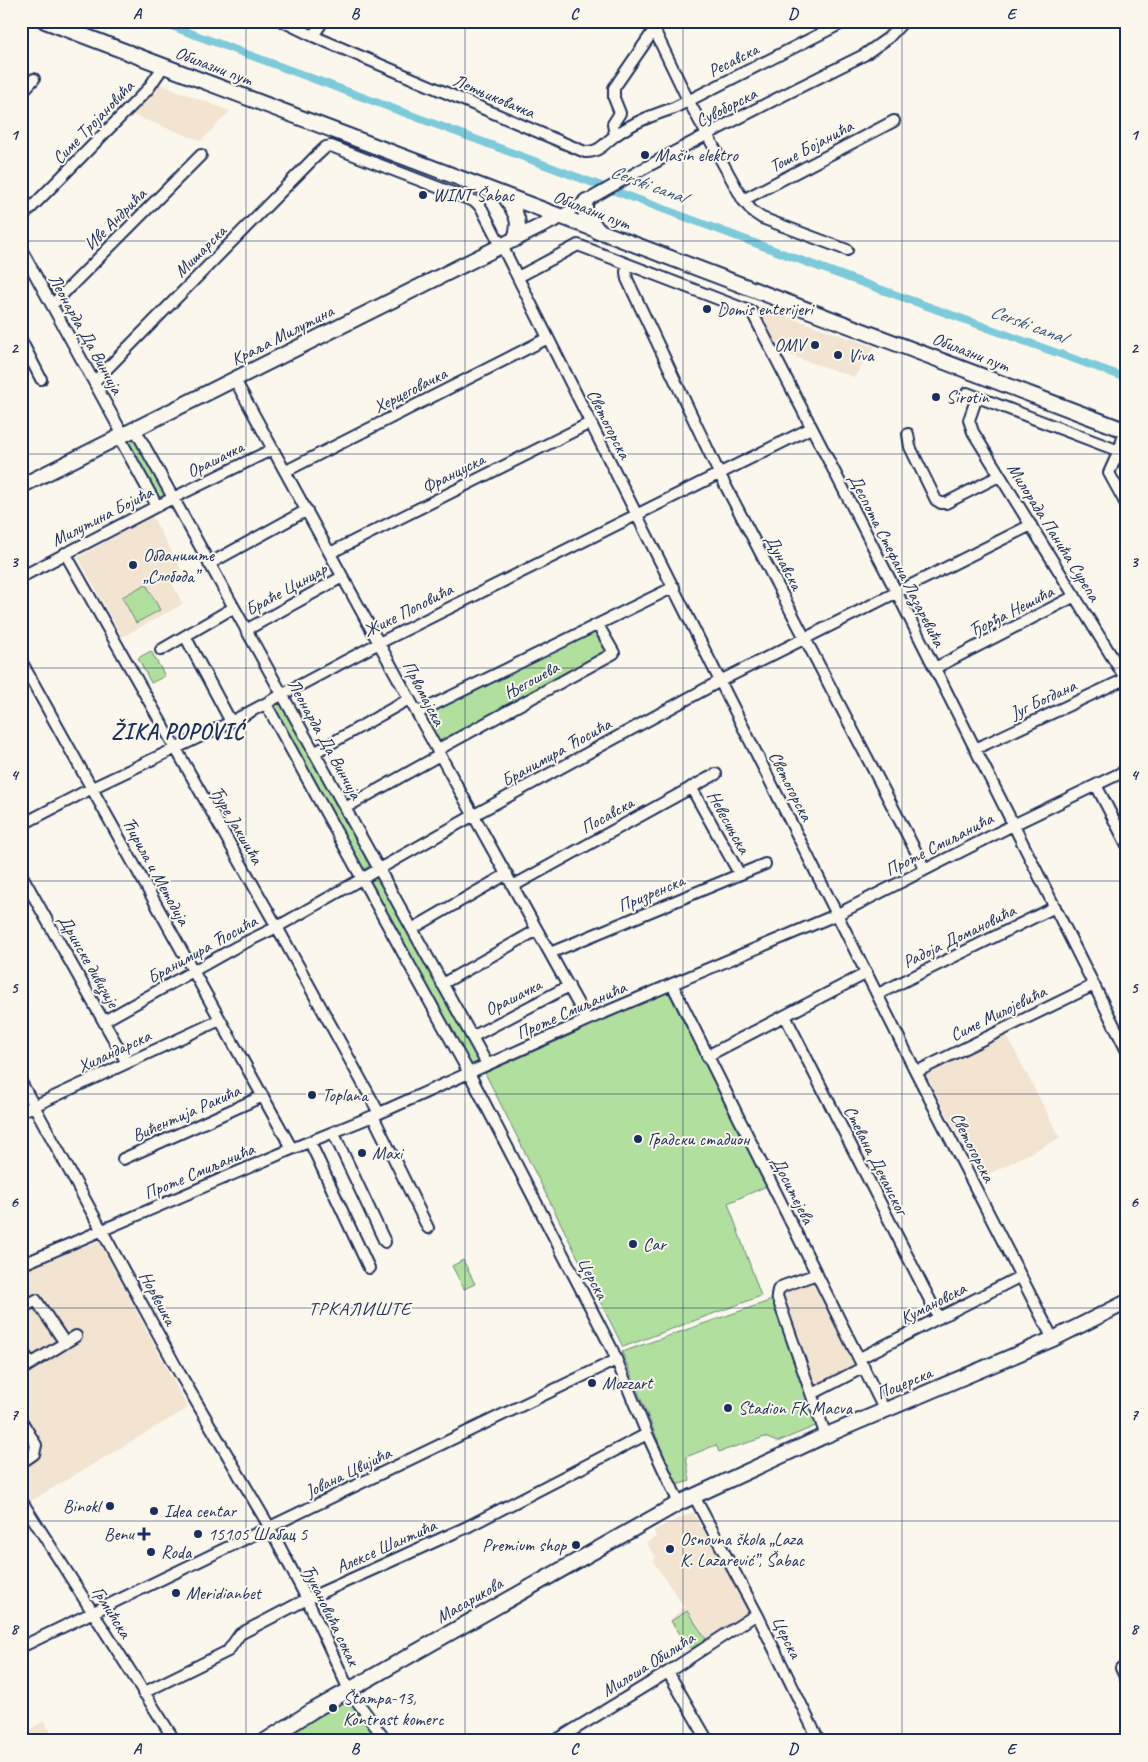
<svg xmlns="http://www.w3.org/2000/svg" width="1148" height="1762" font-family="Caveat,sans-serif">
<rect width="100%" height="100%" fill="#fbf7ec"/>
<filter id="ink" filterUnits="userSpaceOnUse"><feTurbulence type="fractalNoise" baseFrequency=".02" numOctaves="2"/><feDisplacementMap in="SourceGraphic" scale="10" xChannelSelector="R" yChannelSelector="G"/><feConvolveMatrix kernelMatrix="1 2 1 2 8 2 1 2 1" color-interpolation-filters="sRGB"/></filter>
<g filter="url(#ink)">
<path fill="#f3e3d1" d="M157,83L230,111L201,141L128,113Z
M757,306L875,347L854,377L777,351Z
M152,516L181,569L168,576L183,604L122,637L78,557Z
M1006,1034L1060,1138L981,1178L926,1074Z
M99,1241L188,1408L29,1502L21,1491V1271Z
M816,1278L857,1367L813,1386L780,1295L781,1292Z
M693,1512L751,1615L691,1654L669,1621L684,1607L653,1561L656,1557L646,1543L656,1537L654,1530Z
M44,1721L52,1734L51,1741H21V1735Z"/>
<path fill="#b1df9e" stroke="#66877e" d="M135,436L167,495L166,498L158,500L126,446V438Z
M146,584L160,610L136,623L122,597Z
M595,631L608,650L441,744H438L424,714Z
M151,651L165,676L151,683L138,658Z
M279,700L282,702L370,864L367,868H361L271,704Z
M377,875L478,1057V1061L473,1064H468L367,880Z
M668,992L769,1185L728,1203L761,1296L623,1347L485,1073Z
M463,1260L475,1284L464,1289L452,1266Z
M775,1299L818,1425L777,1442L765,1437L719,1452L716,1445L686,1457L690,1481L676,1485L622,1352Z
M687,1611L706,1639L691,1649L671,1621Z
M348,1697L379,1741H295L288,1731Z"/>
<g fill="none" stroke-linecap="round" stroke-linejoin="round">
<path stroke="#7ccada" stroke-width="8" d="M158,21L838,274L1127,378"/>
<defs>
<path id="minor" d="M282,21L313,36L585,152C600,153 605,142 616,135C634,122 653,115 674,108L846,21
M650,21L688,100L743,200L753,212L762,218L847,250
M313,36L323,21
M21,93L34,79
M615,136L613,124L620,113L614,98V88L654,30
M331,146L476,202L482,209L501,246
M743,200L894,121
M559,217C658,158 761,106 864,55L888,38L904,21
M21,218L148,89L163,67
M502,246L916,1072L1053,1339
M21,249L123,435
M627,264L626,272L627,279L719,473L925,869
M518,277L578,245L752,312L897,593L1127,1051
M52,305L201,155
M21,340L41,379
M235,380L440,755L587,1020
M94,382L315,157L326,147L331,146
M967,393L1127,454
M977,397L969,420L973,432L1127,681
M135,429L487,1064
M1125,431L1119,451L1109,473L1127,506
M908,434L910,447L936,500L941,503H946L999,476
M119,437L157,506
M286,471L548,338
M65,553L277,927L379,1113
M330,553L590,423
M209,564L307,510
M21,577L157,506L273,449
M246,630L342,577
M185,636L231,722
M161,650L233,608
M21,661L292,1149
M935,668L1075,596
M266,704L469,1073L612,1349L647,1434L679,1503
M417,713L674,587
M975,749L1125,679
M437,750L614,653L598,625
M314,753L409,699
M1096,785L1127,845
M691,787L739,873
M345,808L440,755
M21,825L90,789L231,722L379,643L811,428
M21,874L127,1063
M513,886L716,774
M412,929L507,874
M550,953L765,864
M442,984L537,930
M672,984L885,1411
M878,994L1055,907
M785,1016L939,1318
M104,1021L236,947L277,927L474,815L720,681L1031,525
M472,1037L569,986
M707,1056L867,973
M916,1072L1094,985
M21,1082L180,1374L270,1528L307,1599L349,1690L386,1741
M21,1112L220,1020
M373,1116L428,1228
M333,1132L385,1242
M310,1142L369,1268
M123,1159L263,1096
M21,1265L294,1148L373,1116L587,1020L838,914L1013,825L1127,770
M817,1274L783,1286L778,1290L777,1296L826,1436
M21,1309L36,1300L65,1343
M21,1349L31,1364
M860,1358L1021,1276
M21,1370L76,1336
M812,1394L864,1367
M21,1420L36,1445L34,1454L21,1463
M694,1496L757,1614L819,1741
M21,1500L175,1741
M21,1647L616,1360
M1121,1668L1127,1681
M668,1672L708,1741
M143,1693L228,1651L240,1634L307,1599L467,1527L647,1434
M286,1729L294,1741
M555,1741L668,1672L757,1614"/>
<path id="major" d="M45,21L1127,431
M505,196C515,212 523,222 514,240
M586,201C581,219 593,218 598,232
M21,486L559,217
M265,1741L312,1711L679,1503L822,1437L1053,1339L1127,1302"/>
</defs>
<use href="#minor" stroke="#1b2f5e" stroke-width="14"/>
<use href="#major" stroke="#1b2f5e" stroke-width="18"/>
<use href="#minor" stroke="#fbf7ec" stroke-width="10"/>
<use href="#major" stroke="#fbf7ec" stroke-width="14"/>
</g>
</g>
<path fill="none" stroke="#1b2f5e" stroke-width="1" stroke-opacity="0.55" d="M246,21V1741M465,21V1741M683,21V1741M902,21V1741M21,241H1127M21,454H1127M21,668H1127M21,881H1127M21,1094H1127M21,1308H1127M21,1521H1127"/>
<g fill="#1b2f5e" stroke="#fbf7ec" stroke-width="2">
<circle cx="645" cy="155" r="5"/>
<circle cx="423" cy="195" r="5"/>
<circle cx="707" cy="309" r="5"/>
<circle cx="815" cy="345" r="5"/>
<circle cx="838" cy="355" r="5"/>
<circle cx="936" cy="397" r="5"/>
<circle cx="133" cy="565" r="5"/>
<circle cx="312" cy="1095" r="5"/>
<circle cx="638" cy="1139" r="5"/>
<circle cx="362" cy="1153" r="5"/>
<circle cx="633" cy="1244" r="5"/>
<circle cx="592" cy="1383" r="5"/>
<circle cx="728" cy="1408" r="5"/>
<circle cx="110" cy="1506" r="5"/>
<circle cx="154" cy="1511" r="5"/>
<path d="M141.5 1526.5h5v5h5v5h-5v5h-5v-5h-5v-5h5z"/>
<circle cx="198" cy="1534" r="5"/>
<circle cx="576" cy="1545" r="5"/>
<circle cx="670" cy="1549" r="5"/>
<circle cx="151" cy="1552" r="5"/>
<circle cx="176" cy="1593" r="5"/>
<circle cx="333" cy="1708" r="5"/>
</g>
<g text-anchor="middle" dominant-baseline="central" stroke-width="4" stroke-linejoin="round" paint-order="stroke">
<g font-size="18" fill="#1b2f5e" stroke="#fbf7ec">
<text transform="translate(733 60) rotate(-27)">Ресавска</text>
<text transform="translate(214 66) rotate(21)">Обилазни пут</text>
<text transform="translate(494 96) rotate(23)">Летњиковачка</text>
<text transform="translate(726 107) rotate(-27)">Сувоборска</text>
<text transform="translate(93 122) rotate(-46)">Симе Тројановића</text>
<text transform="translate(811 146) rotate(-28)">Тоше Бојанића</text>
<text transform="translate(592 210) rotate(21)">Обилазни пут</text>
<text transform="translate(115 219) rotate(-45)">Иве Андрића</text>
<text transform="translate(200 251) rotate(-45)">Мишарска</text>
<text transform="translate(86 334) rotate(61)">Леонарда Да Винчија</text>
<text transform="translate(282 335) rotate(-27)">Краља Милутина</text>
<text transform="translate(971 352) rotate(21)">Обилазни пут</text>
<text transform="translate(410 390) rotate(-27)">Херцеговачка</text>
<text transform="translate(609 424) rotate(63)">Светогорска</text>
<text transform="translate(215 459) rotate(-26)">Орашачка</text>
<text transform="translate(453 473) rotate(-27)">Француска</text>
<text transform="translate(102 516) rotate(-27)">Милутина Бојића</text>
<text transform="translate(1054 532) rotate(58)">Милорада Панића Сурепа</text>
<text transform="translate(897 560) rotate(63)">Деспота Стефана Лазаревића</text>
<text transform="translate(784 562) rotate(62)">Дунавска</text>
<text transform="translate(286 589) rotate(-29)">Браће Цинцар</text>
<text transform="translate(408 610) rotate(-27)">Жике Поповића</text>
<text transform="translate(1011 611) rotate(-27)">Ђорђа Нешића</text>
<text transform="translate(531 680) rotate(-29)">Његошева</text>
<text transform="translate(424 693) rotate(62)">Првомајска</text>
<text transform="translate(1043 699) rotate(-25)">Југ Богдана</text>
<text transform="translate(325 739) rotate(61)">Леонарда Да Винчија</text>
<text transform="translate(556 752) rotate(-29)">Бранимира Ћосића</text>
<text transform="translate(791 786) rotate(63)">Светогорска</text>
<text transform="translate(607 815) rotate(-29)">Посавска</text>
<text transform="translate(729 822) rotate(61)">Невесињска</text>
<text transform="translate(237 825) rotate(60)">Ђуре Јакшића</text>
<text transform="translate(939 844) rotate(-27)">Проте Смиљанића</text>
<text transform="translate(156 871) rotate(61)">Ћирила и Методија</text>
<text transform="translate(651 893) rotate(-23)">Призренска</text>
<text transform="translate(959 936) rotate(-26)">Радоја Домановића</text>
<text transform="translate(202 949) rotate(-29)">Бранимира Ћосића</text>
<text transform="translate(89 961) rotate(60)">Дринске дивизије</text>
<text transform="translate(513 997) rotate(-27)">Орашачка</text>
<text transform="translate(571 1010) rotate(-24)">Проте Смиљанића</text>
<text transform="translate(998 1013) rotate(-26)">Симе Милојевића</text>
<text transform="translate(114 1051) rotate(-25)">Хиландарска</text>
<text transform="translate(186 1113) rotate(-24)">Вићентија Ракића</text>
<text transform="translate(973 1147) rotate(63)">Светогорска</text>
<text transform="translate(876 1160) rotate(63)">Стевана Дечанског</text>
<text transform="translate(199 1171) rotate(-23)">Проте Смиљанића</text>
<text transform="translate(793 1190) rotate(63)">Доситејева</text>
<text transform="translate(593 1278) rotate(62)">Церска</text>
<text transform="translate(158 1298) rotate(62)">Норвешка</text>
<text transform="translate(933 1303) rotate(-27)">Кумановска</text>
<text transform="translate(904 1383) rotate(-23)">Поцерска</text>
<text transform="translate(348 1472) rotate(-26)">Јована Цвијића</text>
<text transform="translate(386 1546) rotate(-24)">Алексе Шантића</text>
<text transform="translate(469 1600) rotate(-30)">Масарикова</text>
<text transform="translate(112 1612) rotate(58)">Грмићска</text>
<text transform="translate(331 1615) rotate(64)">Ђукановића сокак</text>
<text transform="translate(787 1637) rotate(64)">Церска</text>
<text transform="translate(648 1664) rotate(-32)">Милоша Обилића</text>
</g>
<g font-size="18" fill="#1b2f5e" stroke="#fbf7ec" text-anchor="start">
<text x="655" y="155">Mašin elektro</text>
<text x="433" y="195">WINT Šabac</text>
<text x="717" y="309">Domis enterijeri</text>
<text x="805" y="345" text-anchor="end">OMV</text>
<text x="848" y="355">Viva</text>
<text x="946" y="397">Sirotin</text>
<text x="143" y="555">Обданиште<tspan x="143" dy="21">„Слобода”</tspan></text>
<text x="322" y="1095">Toplana</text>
<text x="648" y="1139">Градски стадион</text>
<text x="372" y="1153">Maxi</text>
<text x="643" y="1244">Car</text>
<text x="602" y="1383">Mozzart</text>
<text x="738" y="1408">Stadion FK Macva</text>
<text x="100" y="1506" text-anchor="end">Binokl</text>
<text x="164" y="1511">Idea centar</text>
<text x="134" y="1534" text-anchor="end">Benu</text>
<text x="208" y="1534">15105 Шабац 5</text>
<text x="680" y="1539">Osnovna škola „Laza<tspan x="680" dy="21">K. Lazarević”, Šabac</tspan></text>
<text x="566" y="1545" text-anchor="end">Premium shop</text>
<text x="161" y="1552">Roda</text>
<text x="186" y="1593">Meridianbet</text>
<text x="343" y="1698">Štampa-13,<tspan x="343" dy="21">Kontrast komerc</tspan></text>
</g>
<g font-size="19" font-style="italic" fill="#33567d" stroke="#fbf7ec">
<text transform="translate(648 184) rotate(20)">Cerski canal</text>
<text transform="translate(1028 324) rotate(20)">Cerski canal</text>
</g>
<g font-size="19" letter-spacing="1" fill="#1b2f5e" stroke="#fbf7ec">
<text x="360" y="1309">ТРКАЛИШТЕ</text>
</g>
<g font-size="22" font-weight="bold" letter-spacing="1" fill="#1b2f5e" stroke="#fbf7ec">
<text x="178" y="732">ŽIKA POPOVIĆ</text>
</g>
</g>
<rect width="1148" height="1762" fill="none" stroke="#fbf7ec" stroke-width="55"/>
<rect x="28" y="28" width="1092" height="1706" fill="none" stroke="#1b2f5e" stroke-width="2"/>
<g font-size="16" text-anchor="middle" font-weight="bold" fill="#1b2f5e">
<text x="137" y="19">A</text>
<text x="355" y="19">B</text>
<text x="574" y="19">C</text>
<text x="793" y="19">D</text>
<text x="1011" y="19">E</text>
<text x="14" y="140">1</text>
<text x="1134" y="140">1</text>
<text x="14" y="353">2</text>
<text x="1134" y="353">2</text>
<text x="14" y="567">3</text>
<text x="1134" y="567">3</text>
<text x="14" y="780">4</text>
<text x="1134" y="780">4</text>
<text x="14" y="993">5</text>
<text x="1134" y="993">5</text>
<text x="14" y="1207">6</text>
<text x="1134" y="1207">6</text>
<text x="14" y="1420">7</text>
<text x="1134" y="1420">7</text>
<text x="14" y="1634">8</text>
<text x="1134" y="1634">8</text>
<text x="137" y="1754">A</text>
<text x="355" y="1754">B</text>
<text x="574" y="1754">C</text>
<text x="793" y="1754">D</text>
<text x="1011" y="1754">E</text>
</g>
</svg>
